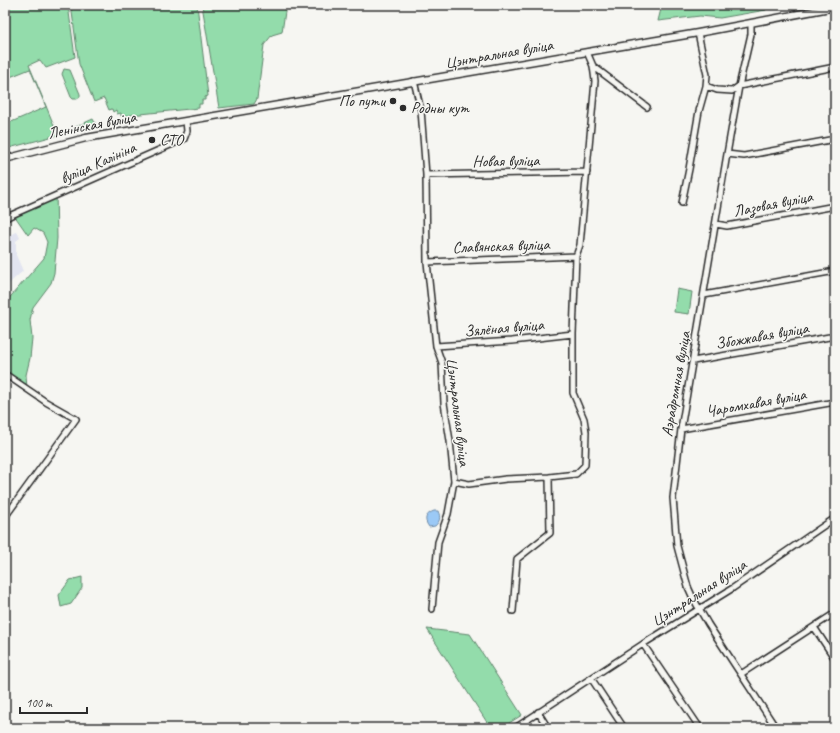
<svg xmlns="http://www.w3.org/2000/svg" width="840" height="733" font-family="Caveat,sans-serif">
<rect width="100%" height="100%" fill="#f6f6f2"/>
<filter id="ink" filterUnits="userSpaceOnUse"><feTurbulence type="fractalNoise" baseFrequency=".025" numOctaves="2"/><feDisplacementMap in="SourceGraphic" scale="8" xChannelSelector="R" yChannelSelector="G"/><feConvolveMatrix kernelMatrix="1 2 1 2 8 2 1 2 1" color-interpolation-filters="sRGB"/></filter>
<g filter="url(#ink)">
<path fill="#e2e4f0" d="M769,5H796L770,10Z
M17,231L20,238L16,241V255L23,271L5,287V238Z"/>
<path fill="#93dcab" stroke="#5f846b" d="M5,5H68L75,57L46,68L40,60L29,65L58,135L5,149V114L9,123L46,107L30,69L5,79Z
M71,5H197L208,96L205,97V100H202V104H199V108L121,116V113L117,114L116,110L113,112L112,109L109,110L104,98L94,102L79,64Z
M202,5H286L282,32L272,35L264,45L257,99L254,104L219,108Z
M662,5H765L766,10L720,18L700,16L658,21Z
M64,69L70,70L80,94V97L77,99H73L71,97L62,74Z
M93,119L95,123L93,126L72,131L71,129Z
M56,192L57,238L54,273L51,283L33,307L30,320L32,338L30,358L26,375L27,389L5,375V303L44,258L47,242L43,233L34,228L28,235L12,212Z
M677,289L692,292L689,314L674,312Z
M82,577V588L71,604L61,607L59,595L70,580Z
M427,629L470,634L522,715L501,728H488L490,727Z"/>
<path fill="#9bc9f6" stroke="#6e8aa5" d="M434,511H438C441,518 440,521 435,526L429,527C423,519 426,514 434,511Z"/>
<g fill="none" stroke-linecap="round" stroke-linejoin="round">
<defs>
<path id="minor" d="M751,23V34L739,86L727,154L681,429L673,498L677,546L688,587L693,598L708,624L776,728
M593,66L647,107
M414,81L421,110L426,175L427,262L436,346L442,363L444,403L450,441L454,481L469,484L506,479L549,477L576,474L585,465L586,432L584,419L573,393V334L576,256L580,245L595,81L593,66L587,52
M706,86L717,90L732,91L739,86L835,67
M727,154L744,156L835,139
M426,175L587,172
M682,203L689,169L699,111L706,86L707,75L698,33
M7,217L184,139L187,131L186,121
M716,224L727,226L835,206
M427,262L576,256
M704,295L835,271
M436,346L512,341L573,334
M693,361L835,336
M5,374L46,402L76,419L5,517
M681,429L835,402
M432,609L438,542L448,514L454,481
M513,611L517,559L550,533L549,477
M814,627L835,659
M643,644L700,728
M741,674L835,613
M591,678L624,728
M538,712L548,728
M515,728L643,644L733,588L835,518"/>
<path id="major" d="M5,159L86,138L698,33L835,7
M5,214L7,217L5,218"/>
</defs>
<use href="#minor" stroke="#2b2b2b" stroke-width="8"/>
<use href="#major" stroke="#2b2b2b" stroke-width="9"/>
<use href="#minor" stroke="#f6f6f2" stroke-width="5"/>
<use href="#major" stroke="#f6f6f2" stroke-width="6"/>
</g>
</g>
<g fill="#2b2b2b" stroke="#f6f6f2" stroke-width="1.5">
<circle cx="393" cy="101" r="4"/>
<circle cx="403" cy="108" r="4"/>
<circle cx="152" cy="140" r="4"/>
</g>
<g text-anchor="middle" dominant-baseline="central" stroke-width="3" stroke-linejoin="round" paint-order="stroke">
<g font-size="16" fill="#2b2b2b" stroke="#f6f6f2">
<text transform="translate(499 54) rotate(-10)">Цэнтральная вуліца</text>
<text transform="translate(92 125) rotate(-11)">Ленінская вуліца</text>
<text transform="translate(506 161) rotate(-1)">Новая вуліца</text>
<text transform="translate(98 163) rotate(-24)">вуліца Калініна</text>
<text transform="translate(773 204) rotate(-11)">Лазовая вуліца</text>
<text transform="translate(501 246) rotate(-2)">Славянская вуліца</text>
<text transform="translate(504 328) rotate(-5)">Зялёная вуліца</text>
<text transform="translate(762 336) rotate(-10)">Збожжавая вуліца</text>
<text transform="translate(676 384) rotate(-80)">Аэрадромная вуліца</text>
<text transform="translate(756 403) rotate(-10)">Чаромхавая вуліца</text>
<text transform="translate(458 412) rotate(83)">Цэнтральная вуліца</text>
<text transform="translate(699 593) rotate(-33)">Цэнтральная вуліца</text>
</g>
<g font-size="16" fill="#2b2b2b" stroke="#f6f6f2" text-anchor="start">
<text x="385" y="101" text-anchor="end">По пути</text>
<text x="411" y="108">Родны кут</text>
<text x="160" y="140">СТО</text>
</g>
</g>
<rect width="840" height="733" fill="none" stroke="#f6f6f2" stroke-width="20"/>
<rect x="10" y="10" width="820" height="713" fill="none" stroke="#2b2b2b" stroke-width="1.5" filter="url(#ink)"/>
<path d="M20 707v6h67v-6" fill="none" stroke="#2b2b2b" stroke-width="2"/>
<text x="26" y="707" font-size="12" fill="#2b2b2b" stroke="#f6f6f2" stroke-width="3" paint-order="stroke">100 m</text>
</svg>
